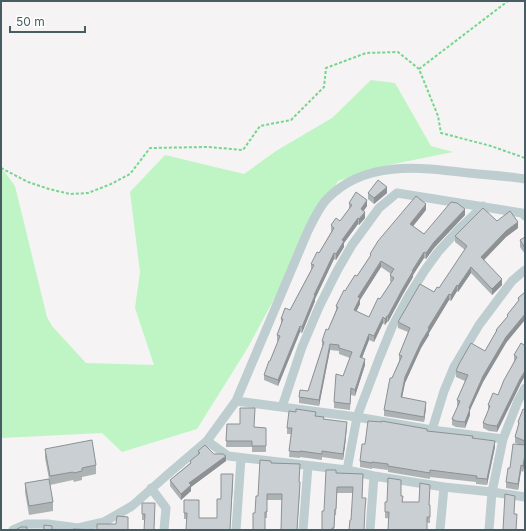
<svg xmlns="http://www.w3.org/2000/svg" width="526" height="531" font-family="Inter,sans-serif">
<rect width="100%" height="100%" fill="#f5f3f3"/>
<path fill="#bff5c5" d="M371,80L395,83L431,146L453,152L389,165L338,181L247,349L197,429L122,452L102,433L1,438V167L15,186L47,317L52,326L86,363L154,365L135,308L140,272L130,192L165,155L244,174L276,151L332,118Z"/>
<g fill="none" stroke-linecap="round" stroke-linejoin="round">
<path stroke="#73d78b" stroke-width="2" stroke-dasharray="3 2" stroke-linecap="butt" d="M419,69L508,1
M1,168L28,182L49,189L70,194L88,193L111,184L130,174L150,148L208,147L243,150L260,126L291,120L324,87L326,68L366,53L398,52L419,69L438,116L441,133L491,146L525,158"/>
<path stroke="#bdcdd0" stroke-width="9" d="M236,401L357,417L432,430L503,439
M282,407L302,347L319,307L337,271L352,245L379,208L397,193L522,213L525,216
M432,430L444,391L454,367L479,325L512,281L525,270
M207,441L228,456L347,470L374,476L444,487L492,492L525,497
M347,470L357,417L379,359L392,327L408,297L425,270L438,252L459,229L483,206
M151,488L166,508L164,530
M13,530L27,524H48L78,528L104,522L132,506L167,475L207,441L236,401L307,233C312,223 319,207 327,199C364,160 419,167 468,173C487,175 506,176 525,179
M236,530L241,458
M303,530L308,466
M370,530L374,476
M440,530L444,487
M489,530L492,492L503,439L518,401L525,388"/>
</g>
<path fill="#adb2b5" fill-rule="evenodd" d="M368,193H387L374,204L368,199Z
M349,203L367,206L363,211L365,218L359,225L358,224L344,243V247L336,260L334,259L315,299V301L302,333L300,332L278,386L264,380V375L270,361L278,341H277V335L281,325V319L290,310L311,270V264L319,253L331,232V225L340,221L349,209Z
M426,210L413,226L424,234L465,215L434,248L426,259L424,258L413,275V277L403,294L388,322H387L385,325L383,323L374,342L369,340L362,358L365,365L355,396L351,395L350,410L334,408V402L350,358L339,354V351L330,350L319,406L299,403V397L308,391L322,347V341L328,330L336,310V306L345,291L357,276L370,256V254ZM381,267L391,274L390,275V281L391,282L369,317L356,312L360,304V300Z
M497,221L518,228L506,237L484,260L502,285L492,295L471,273L458,292L457,291L451,301L449,300L429,333V335L421,348L405,383L402,397L426,408L424,422L384,416V410L392,378L399,361V355L408,332L398,328V322L439,288L465,250L455,242V236Z
M525,237V254L520,247V240Z
M525,292L506,343L483,382L470,410V415L465,428L456,427L452,425V419L458,406H457V400L465,381L456,377V371L485,351L496,332V330L507,317V315L518,301V298Z
M524,345L520,385L497,432L489,431L483,428V423L488,411V405L498,395L514,361V355Z
M525,410V460L523,472L521,471L518,490L506,488V482L510,468L518,444L515,443V437L518,426V422Z
M316,416L347,428L345,446L343,460L322,457V460L300,457V458L289,457L291,434H287V428Z
M227,424L254,427L266,428V452H252V447H226Z
M427,431L473,438L495,447L487,485L476,484V482L430,477V479L388,472V470L372,468V469L360,467V461L365,444Z
M45,449L96,465V474L82,477V480L74,482L73,480L50,485L53,502V511L29,515L25,492V483L49,479L45,458Z
M198,451L214,454L226,461L191,487V491L181,500L170,486V480L190,463V461L198,455Z
M271,463L299,482H300L297,530L282,500H267V518H265L255,513L258,496Z
M336,473L363,474L362,498L366,504L351,520L353,493H337L336,515H335L334,530H322Z
M233,480L232,498L230,530L187,519H184V500L199,518H217L221,499Z
M401,496L403,502L430,505V523L385,518V502H387Z
M142,503H155L144,520H142Z"/>
<path fill="#8d9194" d="M387,187V193L374,204V198Z
M367,200V206L361,215V209Z
M426,204V210L410,230V224Z
M465,209V215L434,248L426,259V253L434,242Z
M365,212V218L359,225V219Z
M358,218V224L344,243V247L336,260V254L342,240Z
M518,222V228L506,237L481,263V257L506,231Z
M424,252V258L413,275V277L403,294L388,322V316L412,271Z
M334,253V259L315,299V301L302,333V327L314,295Z
M381,261V267L360,300V304L354,316V310L358,297Z
M471,267V273L458,292V286Z
M502,279V285L492,295V289Z
M457,285V291L451,301V295Z
M449,294V300L429,333V335L421,348L405,383L401,403V397L405,377L421,342L428,328Z
M525,314V320L506,343L483,382L470,410V415L465,428V422L469,408L483,376L506,337Z
M387,316V322L385,325V319Z
M383,317V323L374,342V336Z
M300,326V332L278,386V380Z
M369,334V340L360,363V357Z
M330,344V350L319,406V400Z
M365,359V365L355,396V390Z
M525,371V376L520,385L497,432V426L520,379Z
M426,402V408L424,422V417Z
M347,422L345,446L343,460V454Z
M495,441V447L487,485V479Z
M525,454V460L523,472V466Z
M226,456V461L191,487V491L181,500V494L189,483Z
M521,465V471L518,490V484Z
M233,474V480L232,498V492Z
M300,483V489L297,530V523Z"/>
<path fill="#c9cfd3" stroke="#8d9194" fill-rule="evenodd" d="M378,180L387,187L374,198L368,193Z
M356,192L367,200L361,209L365,212L359,219L358,218L342,240L344,241L336,254L334,253L314,295H315L302,327L300,326L278,380L264,375L269,361H270L280,336L277,335L283,319H281L285,308L290,310L314,265L311,264L317,252L319,253L334,228L331,225L336,218L340,221L352,205L349,203Z
M416,196L426,204L410,224L424,234L451,202L457,203L465,209L434,242L426,253L424,252L412,271H413L403,288L388,316H387L385,319L383,317L374,336L369,334L360,357L365,359L355,390L351,388L350,404L334,402L336,374L343,376L352,352L339,348V345L330,344L319,400L299,397L300,390L308,391L324,342L322,341L326,329L328,330L338,307L336,306L344,290L345,291L355,275L357,276L371,255L370,254L378,241ZM381,261L394,269L390,275L394,278L380,299L378,298L369,317L354,310L360,298L358,297Z
M483,208L497,221L510,211L518,222L506,231L481,257L502,279L492,289L471,267L458,286L457,285L451,295L449,294L428,328L429,329L421,342L405,377L401,397L426,402L424,417L384,410L390,378H392L402,356L399,355L410,328L398,322L420,284L434,292L437,287L439,288L467,246L455,236Z
M525,237V248L520,240Z
M525,292V314L506,337L483,376L469,408L470,409L465,422L456,421L452,419L460,401L457,400L468,375L456,371L459,364L471,343L485,351L497,330H496L508,316L507,315L519,300L518,298Z
M521,343L524,345L525,344V371L520,379L497,426L489,425L483,423L490,406L488,405L493,393L498,395L504,380L517,357L514,355Z
M240,408H255L254,427L266,428V446H252V441H226L227,424H240Z
M296,409L316,412L315,416L324,417L323,419L347,422L345,440L343,454L322,451V454L300,451V452L289,451L292,428H287L289,411L296,412Z
M523,409L525,410V441L515,437L519,423L518,422Z
M368,421L382,422V421L427,429V431L473,436L472,438L495,441L487,479L476,478L477,476L430,470V473L388,466V464L372,462V463L360,461L362,444H365Z
M92,440L96,465L82,468V471L74,473L73,472L50,476L45,449Z
M513,444L525,445V454L523,466L521,465L518,484L506,482L508,468H510Z
M205,445L214,454H223L226,456L189,483L191,485L181,494L170,480L191,463L190,461L200,453L198,451Z
M260,460L271,461V463L300,464L299,482H300V483L297,530H281L282,494H267V512H265V530H253V513H255L256,496H258Z
M326,470H336V473L363,474L362,498H366L365,509L364,530H349L350,520H351L353,487H337L336,509H335L334,528H332V530H322V511H324Z
M221,474H233L232,492L230,530H186L187,513H184V500H199V518H217V499H221Z
M388,478L401,480V496H403L402,502H419L420,483L430,485L429,505H430V517H427V530H388L389,512H385V502H387Z
M49,479L53,502L29,506L25,483Z
M505,494L515,496L514,514H517L516,530H503Z
M142,503H155L154,530H144L145,514H142Z
M117,516L128,517V530H97V524H116Z
M44,525L52,526V530H44Z
M21,527H27V530H17V529Z
M73,529L94,530H73Z"/>
<rect width="526" height="531" fill="none" stroke="#485d63" stroke-width="4"/>
<path d="M10 26v6h75v-6" fill="none" stroke="#485d63" stroke-width="2"/>
<text x="16" y="26" font-size="12" fill="#485d63" stroke="#ffffff" stroke-width="3" paint-order="stroke">50 m</text>
</svg>
